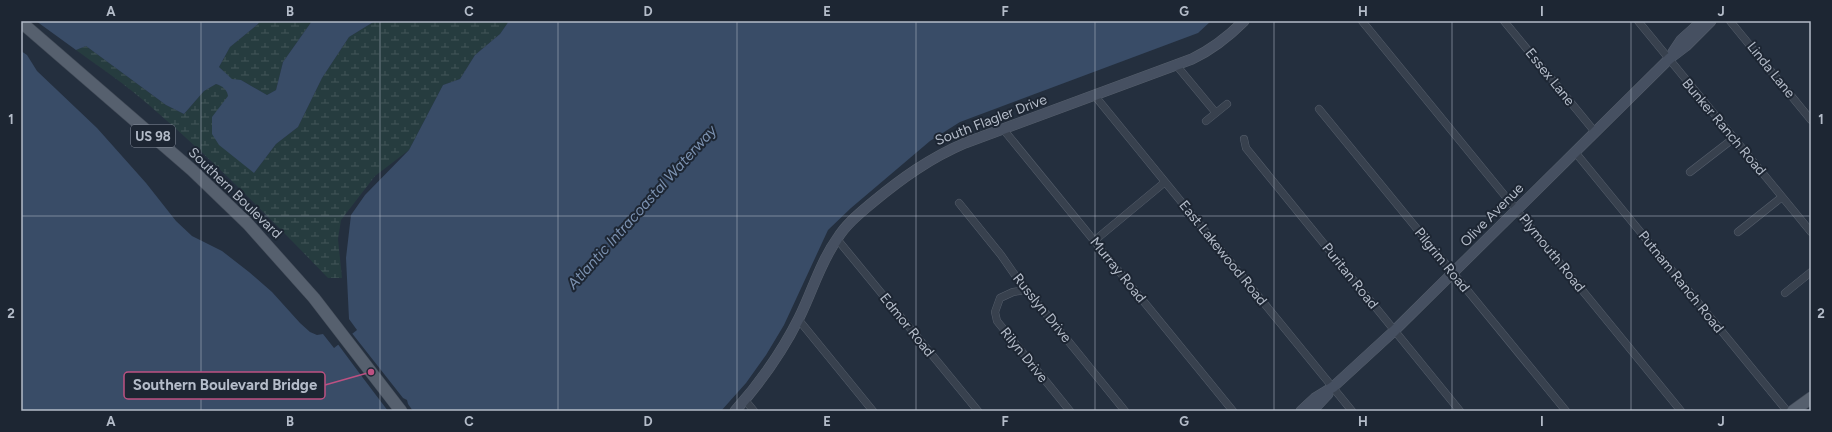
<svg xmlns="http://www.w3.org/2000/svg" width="1832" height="432" font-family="Figtree,sans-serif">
<defs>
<pattern id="wetland-marsh" width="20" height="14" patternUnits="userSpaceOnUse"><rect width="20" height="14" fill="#263c3f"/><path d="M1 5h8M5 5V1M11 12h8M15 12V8" fill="none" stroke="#435659"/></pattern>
</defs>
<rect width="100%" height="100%" fill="#242f3e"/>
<path fill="url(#wetland-marsh)" d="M260,21H312L283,62L276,90L267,95L241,80H232L219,67L230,47L258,24Z
M375,21H509L500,34L475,55L460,79L443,85L409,150L375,176L341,220L338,239L342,278H328C270,218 212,159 149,105C126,85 101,68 76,50L86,46L166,105L184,114L204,91L216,84L223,86L228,92L254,173L276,144L298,127L322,78L349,37Z"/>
<path fill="#394c67" d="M36,21H260L258,24L230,47L219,67L232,79L241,80L267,95L276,90L283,62L312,21H375L349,37L322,78L298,127L276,144L254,173L219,145L212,134V117L228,96C227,89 222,86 216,84L204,91L184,114L166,105L86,46L76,50Z
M509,21H1211L1198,33L960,122L930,141L851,208L828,230L784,325L766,355L746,383L721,411H21V51L27,55L37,71L97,128L146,183L176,221L192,236L222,251L249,272L272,292L300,323L310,332L317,335L323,334L334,348L357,330L349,319L346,258L351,215L365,195L409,150L443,85L460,79L475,55L500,34Z"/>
<path fill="#242f3e" d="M351,332L403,398L407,400L408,404L413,411H388L363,378L337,343Z"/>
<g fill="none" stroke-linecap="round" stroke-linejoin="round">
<defs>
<path id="street" d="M1362,21L1681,411
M1504,21L1595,132
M1638,21L1811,232
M1730,21L1811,120
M1177,66L1216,113
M1095,96L1352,411
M1319,109L1566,411
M1206,121L1227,104
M1003,129L1233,411
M1244,139L1246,148L1460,411
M1575,152L1787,411
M1690,172L1734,138
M959,203L1001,255L1017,278L1125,411
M1738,232L1782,197
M837,239L978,411
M1094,241L1165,182
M1027,290L1013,292L1000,298L995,312L997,321L1070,411
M1785,293L1811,272
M798,319L873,411
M745,400L754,411"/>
<path id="secondary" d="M1673,52L1681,40L1702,21
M735,411C760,383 782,352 799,318C812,292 820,263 837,239C846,224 860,213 873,202C902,178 930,158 965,143L1192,59C1213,49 1228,37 1244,21
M1301,411L1315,398L1333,387L1394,331L1669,59L1686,46L1711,21
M1312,411L1328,394"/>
<path id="primary" d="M21,22L192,170L248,224L314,298L401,411
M1793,411L1811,398"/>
</defs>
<use href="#street" stroke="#565f6c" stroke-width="8"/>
<use href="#secondary" stroke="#565f6c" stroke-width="11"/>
<use href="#primary" stroke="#414a57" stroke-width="13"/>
<use href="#street" stroke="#38414e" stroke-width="7"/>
<use href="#secondary" stroke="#465061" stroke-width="10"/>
<use href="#primary" stroke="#56606e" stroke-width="12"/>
</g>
<path fill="none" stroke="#b4bcc9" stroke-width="1" stroke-opacity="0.55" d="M201,21V411M380,21V411M558,21V411M737,21V411M916,21V411M1095,21V411M1274,21V411M1452,21V411M1631,21V411M21,216H1811"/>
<g text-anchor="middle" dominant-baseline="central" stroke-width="4" stroke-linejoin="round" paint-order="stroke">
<rect fill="#1d2633" stroke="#878f9c" stroke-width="1" x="131" y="125" width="44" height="22" rx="3"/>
<g font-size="13" font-weight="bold" fill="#b4bcc9">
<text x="153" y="136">US 98</text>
</g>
<g font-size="14" fill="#b4bcc9" stroke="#1d2633">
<text transform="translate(1771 70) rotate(51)">Linda Lane</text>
<text transform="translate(1550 77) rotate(51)">Essex Lane</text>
<text transform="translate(991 120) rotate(-21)">South Flagler Drive</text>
<text transform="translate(1724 127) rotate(50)">Bunker Ranch Road</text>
<text transform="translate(235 193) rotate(44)">Southern Boulevard</text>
<text transform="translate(1492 215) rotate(-45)">Olive Avenue</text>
<text transform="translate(1223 253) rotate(51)">East Lakewood Road</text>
<text transform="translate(1552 253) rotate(51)">Plymouth Road</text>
<text transform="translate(1442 260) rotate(51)">Pilgrim Road</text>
<text transform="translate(1118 270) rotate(51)">Murray Road</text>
<text transform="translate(1350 276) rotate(51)">Puritan Road</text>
<text transform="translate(1681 282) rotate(51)">Putnam Ranch Road</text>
<text transform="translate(1042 308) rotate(51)">Russlyn Drive</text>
<text transform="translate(907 325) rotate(51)">Edmor Road</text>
<text transform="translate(1024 355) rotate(51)">Rilyn Drive</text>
</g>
<g font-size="15" font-style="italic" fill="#7c92b1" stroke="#1d2633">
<text transform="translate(642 207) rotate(-48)">Atlantic Intracoastal Waterway</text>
</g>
</g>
<path fill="none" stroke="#bd5182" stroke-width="1.5" d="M371 372L325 385"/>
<circle fill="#bd5182" stroke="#1d2633" stroke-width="1.5" cx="371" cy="372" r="4"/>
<rect fill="#1d2633" stroke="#bd5182" stroke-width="1.5" x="124" y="372" width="201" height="27" rx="4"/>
<g font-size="15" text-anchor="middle" font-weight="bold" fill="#b4bcc9">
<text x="225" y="390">Southern Boulevard Bridge</text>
</g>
<rect width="1832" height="432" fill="none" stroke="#1d2633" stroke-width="44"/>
<rect x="22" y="22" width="1788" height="388" fill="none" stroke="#b4bcc9" stroke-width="1.5"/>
<g font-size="13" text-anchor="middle" font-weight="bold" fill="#b4bcc9">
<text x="111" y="16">A</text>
<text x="290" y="16">B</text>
<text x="469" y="16">C</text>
<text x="648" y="16">D</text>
<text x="827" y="16">E</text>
<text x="1005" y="16">F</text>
<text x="1184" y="16">G</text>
<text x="1363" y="16">H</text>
<text x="1542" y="16">I</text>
<text x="1721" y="16">J</text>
<text x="11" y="124">1</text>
<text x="1821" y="124">1</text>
<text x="11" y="318">2</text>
<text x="1821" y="318">2</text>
<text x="111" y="426">A</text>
<text x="290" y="426">B</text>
<text x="469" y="426">C</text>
<text x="648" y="426">D</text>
<text x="827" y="426">E</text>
<text x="1005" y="426">F</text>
<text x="1184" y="426">G</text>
<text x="1363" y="426">H</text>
<text x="1542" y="426">I</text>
<text x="1721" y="426">J</text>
</g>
</svg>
